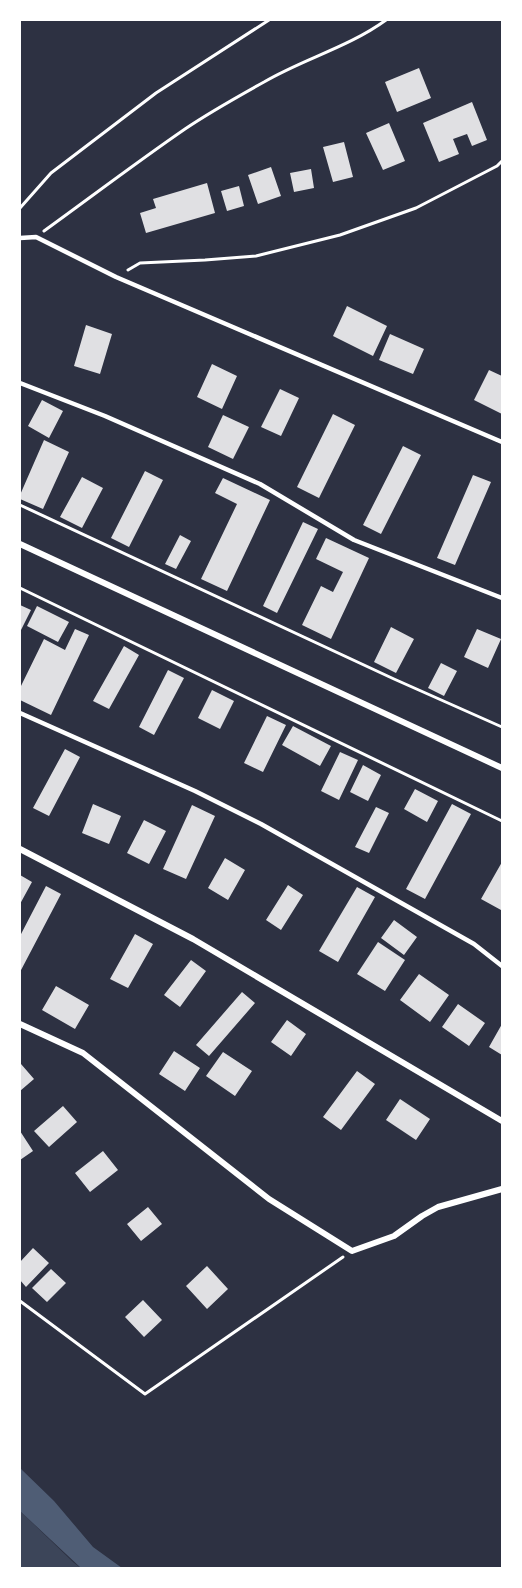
<svg xmlns="http://www.w3.org/2000/svg" width="522" height="1588" font-family="'Roboto Condensed',sans-serif">
<rect width="100%" height="100%" fill="#2d3142"/>
<path fill="#3c4559" d="M20,1511L74,1563L81,1568H20Z"/>
<path fill="#4f5d75" d="M20,1468L54,1501L93,1547L122,1568H81L20,1511Z"/>
<path fill="#e0e0e3" d="M419,68L431,98L397,112L385,82Z
M472,102L487,140L472,146L467,134L453,139L459,154L439,162L423,123Z
M389,123L405,161L383,170L366,133Z
M344,142L353,177L333,182L323,147Z
M271,167L281,196L258,204L248,175Z
M311,169L314,188L294,192L290,173Z
M207,183L215,213L146,233L140,213L156,208L153,199Z
M239,186L244,206L227,211L221,191Z
M347,306L387,326L373,356L333,336Z
M86,325L112,334L100,374L74,366Z
M390,334L424,349L413,374L379,360Z
M212,364L237,376L222,409L197,397Z
M489,370L502,376V414L474,400Z
M280,389L299,398L281,436L261,427Z
M42,400L63,411L49,438L28,426Z
M333,414L355,425L319,498L297,487Z
M223,415L249,427L233,459L208,447Z
M44,440L69,452L43,509L20,499V495Z
M403,446L421,455L381,534L363,525Z
M145,471L163,480L129,547L111,538Z
M473,475L491,482L455,565L437,558Z
M82,477L103,488L82,528L60,517Z
M223,478L270,500L227,591L201,579L237,504L215,493Z
M303,522L318,529L277,613L263,606Z
M180,535L191,541L176,569L165,564Z
M326,538L369,558L331,639L302,625L321,586L333,592L343,572L316,559Z
M20,605L31,610L20,632Z
M37,606L69,622L58,642L27,626Z
M391,627L414,639L396,673L374,662Z
M75,629L89,635L51,715L20,700V688L44,639L65,650Z
M477,629L501,639L488,668L464,657Z
M124,646L139,655L109,709L93,701Z
M441,663L457,671L444,696L428,688Z
M168,670L184,678L154,735L139,727Z
M212,690L234,701L220,729L198,718Z
M267,716L286,725L263,772L244,763Z
M293,726L331,746L320,766L282,745Z
M65,749L80,757L49,816L33,808Z
M340,752L358,760L339,800L321,791Z
M363,765L381,775L368,801L350,792Z
M415,789L438,801L427,822L404,809Z
M93,804L121,816L109,844L82,833Z
M452,804L471,814L425,899L406,889Z
M192,805L215,816L186,879L163,869Z
M376,807L389,813L369,853L355,847Z
M144,820L166,831L149,864L127,853Z
M225,858L245,870L228,900L208,888Z
M502,862V907L501,910L481,899Z
M20,875L32,882L20,904Z
M288,885L303,895L281,930L266,920Z
M46,886L61,894L20,972V936Z
M357,887L375,897L338,962L319,951Z
M394,920L417,937L404,955L381,938Z
M135,934L153,944L128,988L110,979Z
M378,942L405,960L385,991L357,974Z
M191,960L206,971L180,1007L164,995Z
M419,974L449,995L430,1022L400,1000Z
M56,986L89,1005L75,1029L42,1010Z
M242,992L255,1003L209,1056L196,1045Z
M458,1004L485,1023L469,1046L442,1027Z
M287,1020L306,1034L291,1056L271,1042Z
M502,1024V1055L489,1047Z
M174,1051L200,1068L185,1091L159,1074Z
M223,1052L252,1071L235,1096L206,1076Z
M21,1064L34,1079L20,1091V1065Z
M357,1071L375,1084L341,1130L323,1117Z
M400,1099L430,1119L416,1140L386,1120Z
M63,1106L77,1122L49,1147L34,1131Z
M20,1131L33,1151L20,1160Z
M103,1151L118,1170L90,1192L75,1173Z
M148,1207L162,1224L141,1241L127,1224Z
M33,1248L49,1263L26,1287L20,1280V1262Z
M207,1266L228,1289L207,1309L186,1286Z
M51,1269L66,1283L47,1302L32,1288Z
M143,1300L162,1320L144,1337L125,1317Z"/>
<g fill="none" stroke-linecap="round" stroke-linejoin="round">
<path stroke="#fff" stroke-width="3" d="M20,208L51,173L156,93L269,20
M44,231C91,197 137,162 185,129C210,112 237,97 264,82C303,59 349,47 386,20
M128,270L140,263L205,260L256,256L340,235L416,208L497,166L502,161
M20,505L394,679L502,727
M20,588L502,821
M20,1301L145,1394L343,1257"/>
<path stroke="#fff" stroke-width="4.5" d="M20,238L36,237L116,277L502,442
M20,383L105,416L260,484L354,540L502,598
M20,713L195,791L261,824L474,944L502,966"/>
<path stroke="#fff" stroke-width="6" d="M20,544L502,768
M20,849L193,939L502,1121
M20,1024L83,1053L269,1199L352,1251L394,1236L422,1216L438,1207L502,1189"/>
</g>
<rect width="522" height="1588" fill="none" stroke="#ffffff" stroke-width="42"/>
</svg>
